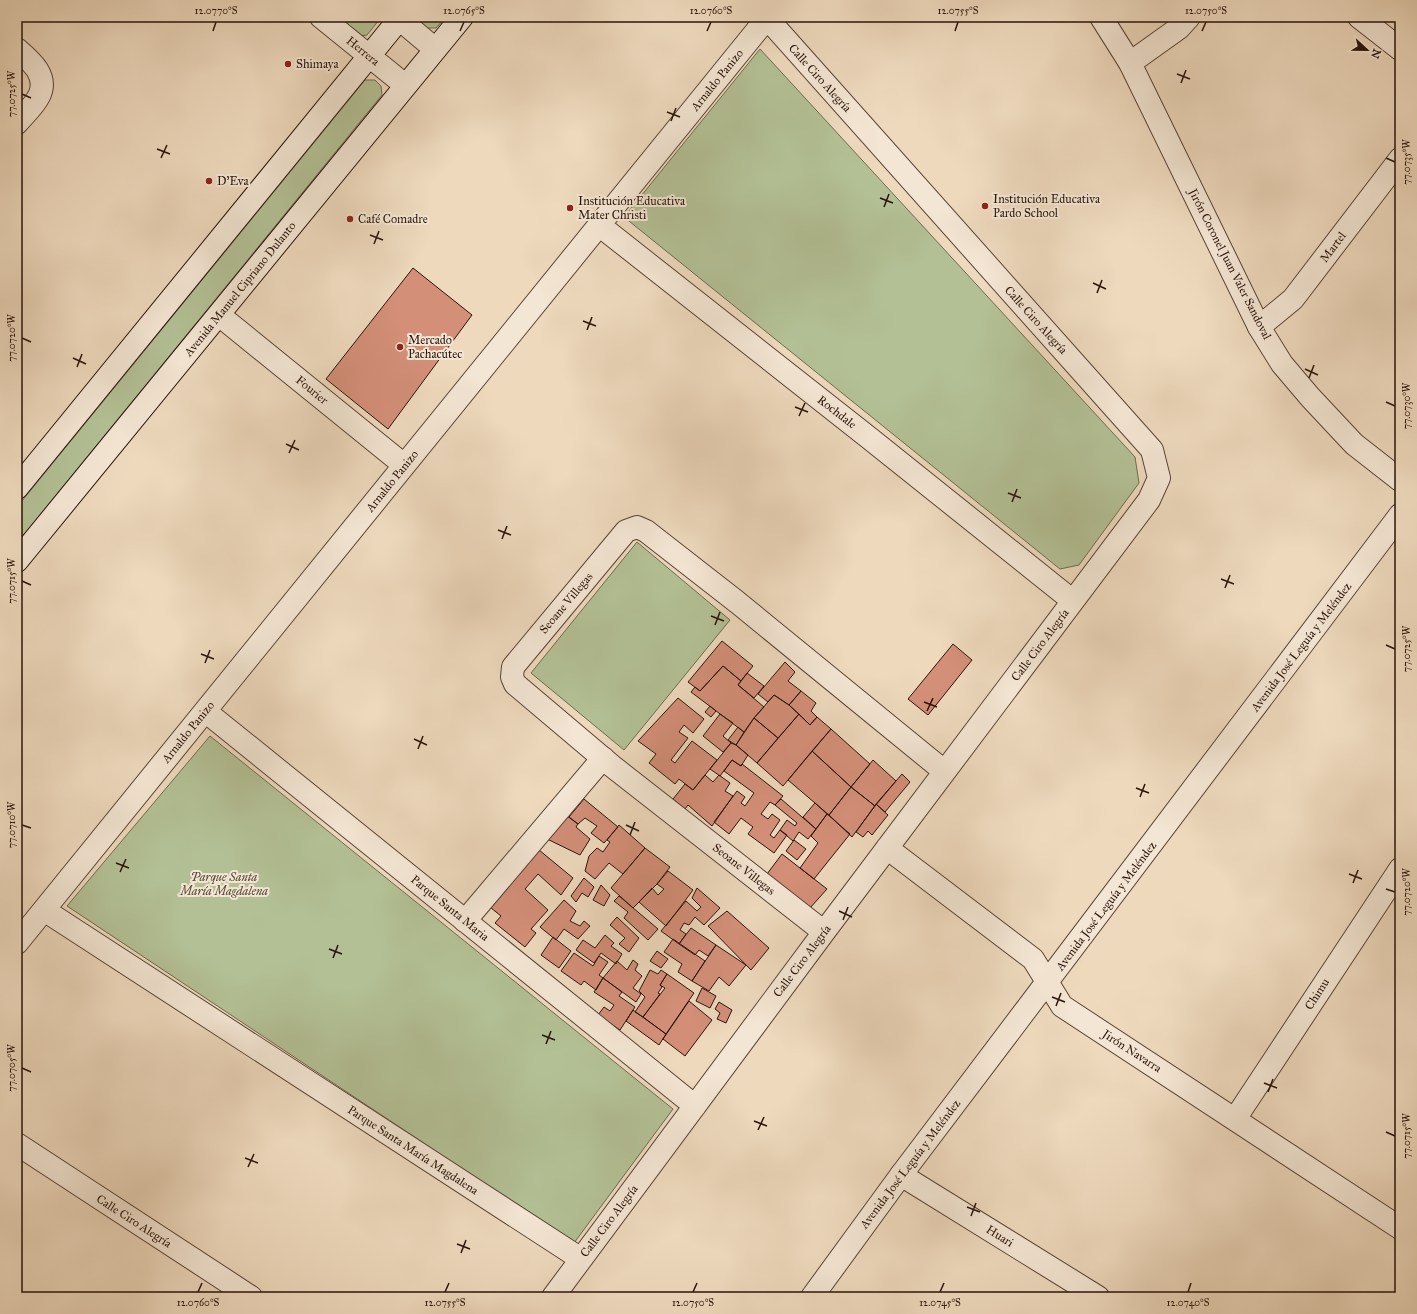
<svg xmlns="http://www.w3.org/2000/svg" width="1417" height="1314" font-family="'IM FELL Great Primer',serif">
<rect width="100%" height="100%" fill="#eed9bd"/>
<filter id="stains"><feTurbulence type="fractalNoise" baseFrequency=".005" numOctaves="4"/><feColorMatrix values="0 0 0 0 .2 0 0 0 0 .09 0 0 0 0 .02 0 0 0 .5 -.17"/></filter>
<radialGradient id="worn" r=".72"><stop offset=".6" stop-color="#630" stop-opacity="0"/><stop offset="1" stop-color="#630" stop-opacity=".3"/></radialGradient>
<path fill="#b3c095" stroke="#6e6a50" d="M331,17H379V20L367,35L355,37Z
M417,17H446L436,28H427L416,18Z
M760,49L1135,457L1139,483L1079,565L1060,569L624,217Z
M365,80H375L381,86L382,95L17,543V507Z
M637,542L730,620L624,750L531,673Z
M210,736L673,1109L574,1243L67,906Z"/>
<path fill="#d48f79" stroke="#29130a" d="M413,268L472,315L388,429L326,379Z
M722,641L753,666L741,681L723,666L700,691L688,682Z
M953,644L972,660L928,715L908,699Z
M785,662L795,672L788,681L801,691L789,705L774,695L768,702L758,694Z
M723,666L741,681L738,685L764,707L754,718L744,732L691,692L695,687L700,691Z
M747,673L764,686L754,698L738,685Z
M801,691L816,703L811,711L817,717L810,725L789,705Z
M774,695L789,705L799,714L778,738L754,718Z
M678,698L704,719L693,733L684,725L679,732L688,738L671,760L675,763L692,741L717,760L693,790L679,779L675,784L649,763L656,754L638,741Z
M710,706L716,711L711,717L705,712Z
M720,714L733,723L723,736L731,743L723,752L703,736Z
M799,714L810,725L817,717L831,729L783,786L757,763Z
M754,718L778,738L757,763L736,745Z
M738,727L744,732L736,745L728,740Z
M831,729L870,764L851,787L812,751Z
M731,743L736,745L748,755L741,766L732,760L720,776L710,769Z
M812,751L851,787L829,815L788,780Z
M732,760L741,766L742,764L783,796L775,805L770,802L761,814L768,819L772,814L780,820L770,835L774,838L780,830L787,835L774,853L748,834L753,827L741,818L729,834L714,822L737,791L745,797L741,803L745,806L754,793L724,771Z
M873,760L896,781L875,806L851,787Z
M902,774L910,782L885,812L876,804Z
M705,775L713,782L719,775L730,783L725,791L733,796L712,826L688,805L685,809L673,799L685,784L693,790Z
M851,787L875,806L852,837L829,815Z
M584,799L618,827L604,843L591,833L597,826L585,818L578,824L569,817Z
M781,799L816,829L808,839L799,832L793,841L780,830L787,820L795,826L797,823L775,805Z
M815,803L827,814L816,829L803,817Z
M876,804L888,815L872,835L868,831L863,837L856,832Z
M563,813L578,824L576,827L590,839L580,855L543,837Z
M827,814L850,834L814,879L800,868L818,843L811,836Z
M619,825L645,848L623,874L609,863L595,879L585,871L589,856L597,848L603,852L610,842L607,840Z
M794,840L806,849L797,860L786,851Z
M533,845L573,878L561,895L538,874L525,889L548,910L531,929L536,933L525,947L495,923L501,916L485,903Z
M645,848L670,867L657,884L633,908L611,888Z
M782,854L827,889L810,908L767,874Z
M668,871L693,890L666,926L639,902L652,888L658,895L664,889L657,884Z
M584,878L594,887L588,897L582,893L576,902L571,896Z
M601,885L610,895L604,906L593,900Z
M697,888L720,908L704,925L695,917L689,925L684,923L680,930L686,934L679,944L661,931L686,901L697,911L701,907L692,898Z
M619,896L658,929L648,940L624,918L628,912L614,901Z
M564,900L576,911L570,921L580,926L584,921L590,926L578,939L564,929L556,940L540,927Z
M727,911L769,948L751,970L708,926Z
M617,917L639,938L629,952L619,944L625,938L610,925Z
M691,928L716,945L708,956L699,950L695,955L679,944Z
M605,935L614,943L611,946L622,954L616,964L601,953L594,963L576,950L583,940L595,948Z
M553,937L571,951L559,968L541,955Z
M673,939L705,961L692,981L678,972L682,964L664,952Z
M716,945L746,965L729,986L719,977L709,991L692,981Z
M657,951L668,959L661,968L650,961Z
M574,953L593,966L599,956L608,962L599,975L603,978L596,990L584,981L581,985L561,971Z
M633,960L638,964L635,970L642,976L633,988L641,994L636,1002L603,978L617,961L627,970Z
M650,970L658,974L661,970L667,974L660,985L662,987L658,993L660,994L643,1017L635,1012L645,997L639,991Z
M667,974L694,993L666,1034L643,1017L665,988L660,985Z
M603,978L622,992L619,996L635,1007L620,1030L598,1015L604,1007L610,1011L614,1005L594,992Z
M702,988L716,996L710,1008L696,1001Z
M689,1001L712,1020L685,1056L663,1039Z
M719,1002L732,1010L726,1023L717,1019L720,1013L715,1009Z
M633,1010L666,1034L659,1045L626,1021Z"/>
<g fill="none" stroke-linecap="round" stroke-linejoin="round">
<defs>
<path id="pedestrian" d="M465,921L603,758"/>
<path id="minor" d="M321,17L405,85
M397,17L435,49
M1359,17L1400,49
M17,49C31,61 49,76 39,96C34,106 24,115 17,123
M1130,63L1179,28L1189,17
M599,225L868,437L1073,601
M219,315L404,465
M1259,327L1293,299L1400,159
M205,711L695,1106
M887,848L1033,959L1062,1006L1400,1228
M44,910L581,1259
M824,932L612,766L515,684L512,677L513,667L626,531L637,527L646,531L737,602L944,771
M17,943L767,18
M1235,1119L1400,869
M17,1144L251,1297
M901,1175L1098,1297
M553,1297L824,932L1149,500L1159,478L1152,450L766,17"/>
<path id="tertiary" d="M1101,17L1130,63L1259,327L1282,364L1310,397L1354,444L1400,480
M812,1297L901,1175L1400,515"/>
<path id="secondary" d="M17,488L401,17
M17,561L462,17"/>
</defs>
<use href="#pedestrian" stroke="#5a4437" stroke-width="24"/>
<use href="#minor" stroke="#5a4437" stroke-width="24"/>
<use href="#tertiary" stroke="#5a4437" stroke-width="24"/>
<use href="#secondary" stroke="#29130a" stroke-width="24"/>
<use href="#pedestrian" stroke="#f4e6d4" stroke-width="22"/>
<use href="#minor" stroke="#f4e6d4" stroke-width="22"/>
<use href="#tertiary" stroke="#f4e6d4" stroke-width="22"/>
<use href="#secondary" stroke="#f4e6d4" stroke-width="22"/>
</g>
<path fill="none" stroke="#29130a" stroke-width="1.5" d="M213,31L216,22M460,31L464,22M707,31L711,22M955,31L958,22M1202,31L1206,22M1177,74L1190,79M1181,83L1186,70M22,94L31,98M667,112L680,117M671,121L676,108M157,149L170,154M161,158L167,145M1386,158L1395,162M880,198L893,203M884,207L889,194M370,235L383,240M374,244L379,231M1093,283L1106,289M1097,293L1102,280M583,321L596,326M587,330L592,317M22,338L31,342M73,358L86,364M77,367L82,354M1305,369L1318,375M1309,378L1314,365M1386,402L1395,406M795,407L808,412M799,416L805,403M286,444L299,450M289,453L295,440M1008,493L1021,498M1012,502L1017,489M498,530L511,535M502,539L507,526M1221,579L1234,584M22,581L31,585M1225,588L1230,575M711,616L724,621M715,625L720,612M1386,645L1395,649M201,654L214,659M205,663L210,650M924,702L937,707M927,711L933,698M414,739L427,745M418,749L423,736M1136,788L1149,793M1140,797L1145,784M22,825L31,828M626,825L639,831M630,835L635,822M116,863L129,868M120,872L126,859M1349,874L1362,879M1353,883L1358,870M1386,889L1395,892M839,911L852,917M843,920L848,907M329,949L342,954M333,958L338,945M1052,997L1065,1002M1056,1006L1061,993M542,1035L555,1040M546,1044L551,1031M22,1068L31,1072M1264,1083L1277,1088M1268,1092L1273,1079M754,1121L767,1126M758,1130L764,1117M1386,1132L1395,1136M245,1158L258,1163M248,1167L254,1154M967,1207L980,1212M971,1216L976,1203M457,1244L470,1249M461,1253L466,1240M198,1292L202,1283M445,1292L449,1283M693,1292L697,1283M940,1292L944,1283M1188,1292L1191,1283"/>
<g fill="#8f2418" stroke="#f4e6d4" stroke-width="1.5">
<circle cx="288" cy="64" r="4"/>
<circle cx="209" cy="181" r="4"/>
<circle cx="985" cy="206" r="4"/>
<circle cx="570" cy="208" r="4"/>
<circle cx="350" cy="219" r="4"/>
<circle cx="400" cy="347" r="4"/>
</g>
<g text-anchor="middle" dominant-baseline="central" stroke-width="4" stroke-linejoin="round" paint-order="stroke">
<g font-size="12" fill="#29130a" stroke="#f4e6d4">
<text transform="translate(363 51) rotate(39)">Herrera</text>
<text transform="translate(820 78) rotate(48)">Calle Ciro Alegría</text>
<text transform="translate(717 80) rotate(-51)">Arnaldo Panizo</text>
<text transform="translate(1333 247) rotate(-53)">Martel</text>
<text transform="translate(1230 264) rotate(63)">Jirón Coronel Juan Valer Sandoval</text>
<text transform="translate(240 289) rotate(-51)">Avenida Manuel Cipriano Dulanto</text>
<text transform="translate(1036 320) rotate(48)">Calle Ciro Alegría</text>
<text transform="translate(312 390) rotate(39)">Fourier</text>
<text transform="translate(837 412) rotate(38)">Rochdale</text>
<text transform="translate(392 481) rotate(-51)">Arnaldo Panizo</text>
<text transform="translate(566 603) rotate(-50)">Seoane Villegas</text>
<text transform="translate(1040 645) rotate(-53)">Calle Ciro Alegría</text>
<text transform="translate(1301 647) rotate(-53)">Avenida José Leguía y Meléndez</text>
<text transform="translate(188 732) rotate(-51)">Arnaldo Panizo</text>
<text transform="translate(744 869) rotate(38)">Seoane Villegas</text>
<text transform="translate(1106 906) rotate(-53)">Avenida José Leguía y Meléndez</text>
<text transform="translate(450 908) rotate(39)">Parque Santa Maria</text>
<text transform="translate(802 961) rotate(-53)">Calle Ciro Alegría</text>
<text transform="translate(1317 994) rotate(-57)">Chimu</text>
<text transform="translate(1132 1051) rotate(33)">Jirón Navarra</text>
<text transform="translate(413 1150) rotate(33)">Parque Santa María Magdalena</text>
<text transform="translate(910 1164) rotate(-53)">Avenida José Leguía y Meléndez</text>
<text transform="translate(134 1221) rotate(33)">Calle Ciro Alegría</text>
<text transform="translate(609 1221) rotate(-53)">Calle Ciro Alegría</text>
<text transform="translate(1000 1236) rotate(32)">Huari</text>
</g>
<g font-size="12" fill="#29130a" stroke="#f4e6d4" text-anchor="start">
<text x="296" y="64">Shimaya</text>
<text x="217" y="181">D'Eva</text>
<text x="993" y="199">Institución Educativa<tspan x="993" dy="14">Pardo School</tspan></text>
<text x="578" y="201">Institución Educativa<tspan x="578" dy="14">Mater Christi</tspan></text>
<text x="358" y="219">Café Comadre</text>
<text x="408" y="340">Mercado<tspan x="408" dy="14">Pachacútec</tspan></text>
</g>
<g font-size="12" font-style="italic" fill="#524734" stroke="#f4e6d4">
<text x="224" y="877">Parque Santa<tspan x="224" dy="14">María Magdalena</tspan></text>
</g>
</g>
<rect width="1417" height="1314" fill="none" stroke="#eed9bd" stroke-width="44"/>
<g transform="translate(1367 50) rotate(112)" stroke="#f4e6d4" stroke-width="3" paint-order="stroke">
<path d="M0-3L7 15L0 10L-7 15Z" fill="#29130a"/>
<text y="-6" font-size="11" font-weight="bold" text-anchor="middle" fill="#29130a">N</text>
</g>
<rect x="22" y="22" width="1373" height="1270" fill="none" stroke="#29130a" stroke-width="1.5"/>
<g font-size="10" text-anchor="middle" fill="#29130a">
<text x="216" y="14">12.0770°S</text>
<text x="464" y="14">12.0765°S</text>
<text x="711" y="14">12.0760°S</text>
<text x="958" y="14">12.0755°S</text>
<text x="1206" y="14">12.0750°S</text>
<text transform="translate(11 94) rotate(-90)" y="4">77.0725°W</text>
<text transform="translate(1406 162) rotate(-90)" y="4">77.0735°W</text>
<text transform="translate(11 338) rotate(-90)" y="4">77.0720°W</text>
<text transform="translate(1406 406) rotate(-90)" y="4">77.0730°W</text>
<text transform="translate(11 581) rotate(-90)" y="4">77.0715°W</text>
<text transform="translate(1406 649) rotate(-90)" y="4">77.0725°W</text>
<text transform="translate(11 825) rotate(-90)" y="4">77.0710°W</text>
<text transform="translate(1406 892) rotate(-90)" y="4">77.0720°W</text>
<text transform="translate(11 1068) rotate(-90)" y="4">77.0705°W</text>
<text transform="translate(1406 1136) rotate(-90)" y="4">77.0715°W</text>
<text x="198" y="1306">12.0760°S</text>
<text x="445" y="1306">12.0755°S</text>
<text x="693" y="1306">12.0750°S</text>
<text x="940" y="1306">12.0745°S</text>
<text x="1188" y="1306">12.0740°S</text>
</g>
<rect width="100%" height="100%" filter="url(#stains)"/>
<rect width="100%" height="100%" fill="url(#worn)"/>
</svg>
